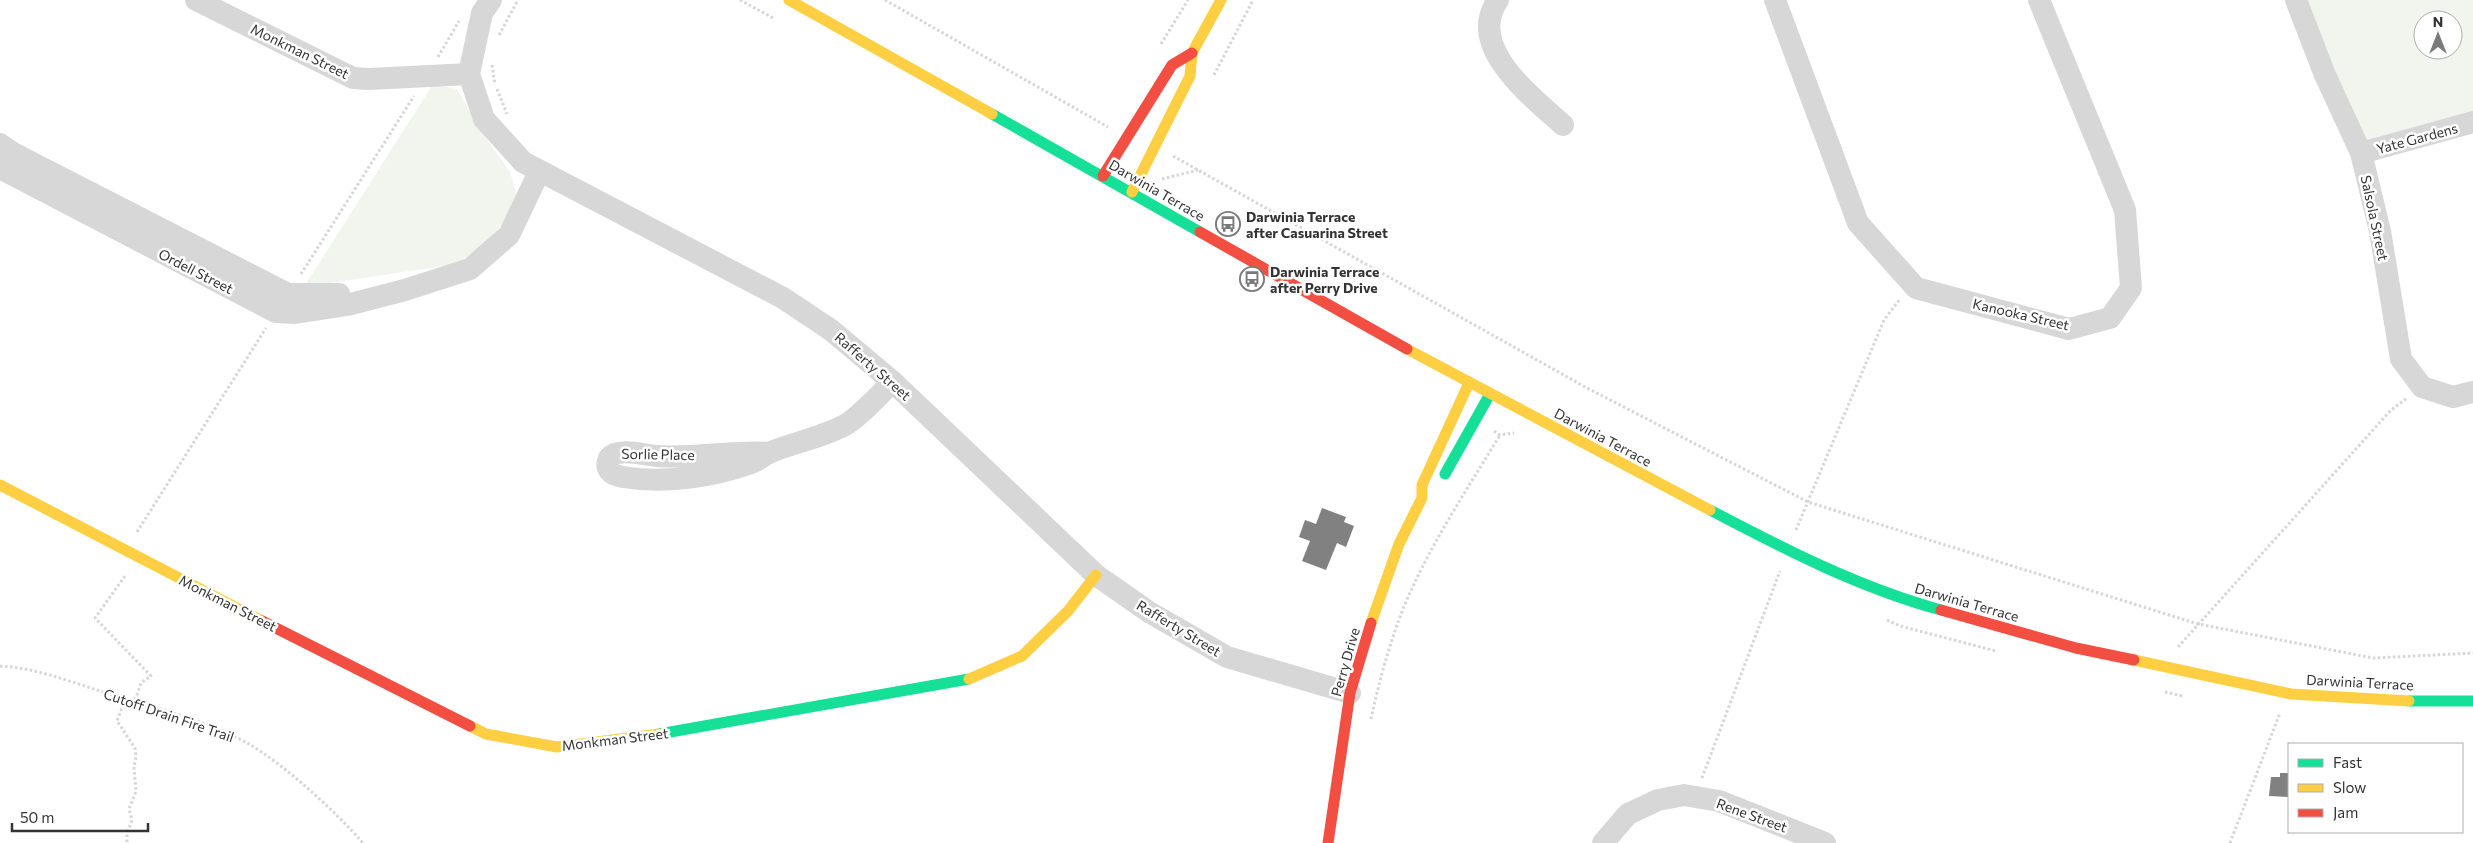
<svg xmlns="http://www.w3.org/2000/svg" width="2473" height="843" font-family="Commissioner,sans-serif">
<rect width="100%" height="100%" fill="#fff"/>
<path fill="#f1f5ed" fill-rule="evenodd" d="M2307,0H2473V113L2367,141L2360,134ZM2423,20H2453V50H2423Z
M433,84L457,89L481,131L510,172L518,199L492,239L456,264L304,287Z"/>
<path fill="#818181" d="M1322,508L1346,517L1344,522L1354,526L1346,547L1337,543L1326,570L1302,561L1310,541L1299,537L1305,520L1316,524Z
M2280,773H2289V797L2269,796L2271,777H2280Z"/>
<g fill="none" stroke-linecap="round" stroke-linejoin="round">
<path stroke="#d6d6d6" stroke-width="3" stroke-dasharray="2.5 2.5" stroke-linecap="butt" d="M740,0L775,19
M885,0L1108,127
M499,35L518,0
M1161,44L1188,0
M438,57L459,21
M492,65L495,84
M1214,75L1253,0
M497,89L507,114
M1173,156L1587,388L1808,502L2198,624L2373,658L2473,653
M1162,179L1198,170
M301,274L414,96
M1494,431L1500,435L1514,433
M1796,530L1884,320L1900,299
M137,532L266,328
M125,576L95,618L151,676L141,683L136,698L124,702L117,721L135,748L136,757L134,767L136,791L129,809L132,820L127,834V843
M1887,620L1900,626L1996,651
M2178,647L2391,410L2407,398
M0,666C35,668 69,681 103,692C151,707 205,719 249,744C286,766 335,811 363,843
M2165,692L2183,696
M1371,719C1379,682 1389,645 1403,609C1428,548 1466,491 1500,435
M1702,778L1780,571
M2230,843L2280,713"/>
<path stroke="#d7d7d7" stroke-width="22" d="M196,0L353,78L369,79L469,74
M491,0L482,13L469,74L484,119L523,162L783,298L831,330L893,382L1096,575L1149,612L1227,657L1350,693
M1498,0C1465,46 1532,97 1563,125
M1775,0L1858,223L1916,288L2069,329L2110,318L2131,288L2125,210L2039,0
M2296,0L2325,75L2361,153L2380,231L2401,359L2422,387L2453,397L2473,392
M0,144L13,153L288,294H339
M2361,153L2473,122
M0,168L276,312L295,313L347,305L405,290L470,269L509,235L539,172
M769,453C732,450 695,459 657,456C644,455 618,447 609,458C604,470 612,475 623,477C665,484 711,477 751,463C758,461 764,455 771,452C795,442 821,438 845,425C861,416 879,394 893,382
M1603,843L1628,814L1658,800L1684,795L1719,801L1825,843"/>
<path stroke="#16e098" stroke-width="11" d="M992,114L1200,232
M1445,474L1490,394
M1710,510C1784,549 1860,588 1941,610
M2409,701H2473
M659,734L969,679"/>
<path stroke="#ffcf43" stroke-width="11" d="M789,0L992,114
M1132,192L1190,76L1192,53L1221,0
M1407,349L1710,510
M0,485L262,621
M1371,623L1399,544L1422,498V485L1469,383
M2134,660L2291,694L2409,701
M969,679L1022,656L1068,611L1096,575
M470,726L486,734L557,747L659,734"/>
<path stroke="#f24e42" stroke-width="11" d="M1103,176L1172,65L1192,53
M1200,232L1407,349
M1941,610L2076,648L2134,660
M262,621L470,726
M1328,843L1350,693L1371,623"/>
</g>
<defs>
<symbol id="bus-ring" viewBox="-11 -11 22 22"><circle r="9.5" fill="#fff" stroke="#7a7a7a" stroke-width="1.5"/><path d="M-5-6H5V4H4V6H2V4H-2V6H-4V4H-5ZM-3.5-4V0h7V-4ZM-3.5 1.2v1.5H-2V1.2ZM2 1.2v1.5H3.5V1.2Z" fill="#7a7a7a"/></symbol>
</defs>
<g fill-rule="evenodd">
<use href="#bus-ring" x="1214" y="210" width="28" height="28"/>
<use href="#bus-ring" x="1238" y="265" width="28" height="28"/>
</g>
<g text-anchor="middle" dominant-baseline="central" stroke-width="5" stroke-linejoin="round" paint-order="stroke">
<g font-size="14" fill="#333" stroke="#fff">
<text transform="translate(300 51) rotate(26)">Monkman Street</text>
<text transform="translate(2417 138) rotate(-15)">Yate Gardens</text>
<text transform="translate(1157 190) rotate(30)">Darwinia Terrace</text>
<text transform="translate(2375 218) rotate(78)">Salsola Street</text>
<text transform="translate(196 271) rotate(27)">Ordell Street</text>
<text transform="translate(2021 314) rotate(13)">Kanooka Street</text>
<text transform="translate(873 366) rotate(41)">Rafferty Street</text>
<text transform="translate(1603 437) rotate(28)">Darwinia Terrace</text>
<text transform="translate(658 454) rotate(1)">Sorlie Place</text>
<text transform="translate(1967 602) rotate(16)">Darwinia Terrace</text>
<text transform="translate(228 603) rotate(27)">Monkman Street</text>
<text transform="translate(1179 628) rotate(31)">Rafferty Street</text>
<text transform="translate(1345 662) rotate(-74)">Perry Drive</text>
<text transform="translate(2360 682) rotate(3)">Darwinia Terrace</text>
<text transform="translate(169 715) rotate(19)">Cutoff Drain Fire Trail</text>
<text transform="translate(615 739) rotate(-7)">Monkman Street</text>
<text transform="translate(1752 815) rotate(20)">Rene Street</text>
</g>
<g font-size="14" font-weight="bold" fill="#333" stroke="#fff" text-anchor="start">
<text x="1246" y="216">Darwinia Terrace<tspan x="1246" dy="16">after Casuarina Street</tspan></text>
<text x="1270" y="271">Darwinia Terrace<tspan x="1270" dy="16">after Perry Drive</tspan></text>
</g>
</g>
<rect x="2288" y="743" width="175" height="90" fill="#ffffff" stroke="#adadad"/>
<rect x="2298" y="759" width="25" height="8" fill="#16e098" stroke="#adadad"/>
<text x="2333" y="768" font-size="15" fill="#333333">Fast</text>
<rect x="2298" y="784" width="25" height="8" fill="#ffcf43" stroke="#adadad"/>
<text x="2333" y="793" font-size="15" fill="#333333">Slow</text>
<rect x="2298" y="809" width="25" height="8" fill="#f24e42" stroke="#adadad"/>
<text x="2333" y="818" font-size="15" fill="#333333">Jam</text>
<g transform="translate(2438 35)"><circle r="24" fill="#ffffff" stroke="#adadad"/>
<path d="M0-4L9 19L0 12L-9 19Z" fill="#7a7a7a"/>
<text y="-8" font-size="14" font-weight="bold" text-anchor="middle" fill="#333333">N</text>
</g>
<path d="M12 823v8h136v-8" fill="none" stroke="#333333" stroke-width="2.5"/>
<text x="20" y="823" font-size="15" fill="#333333" stroke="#ffffff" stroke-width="4" paint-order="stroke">50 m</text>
</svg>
